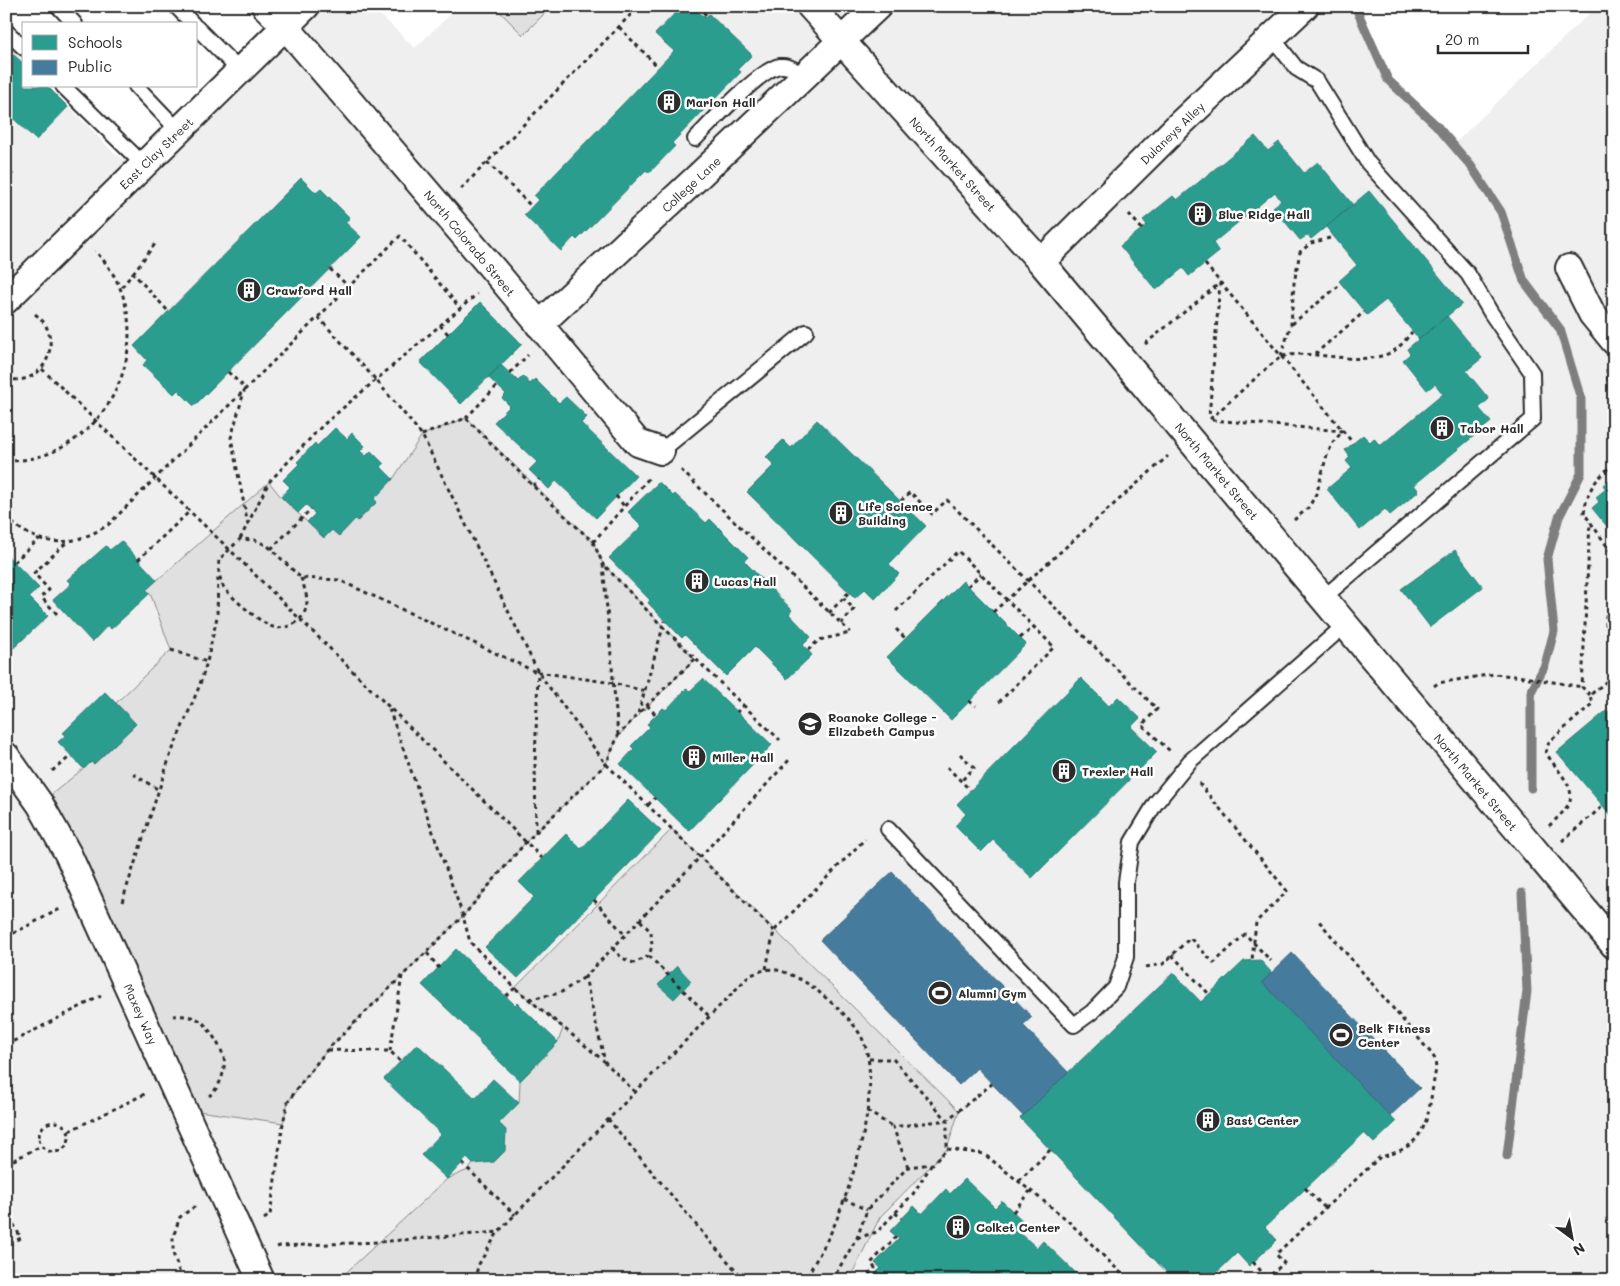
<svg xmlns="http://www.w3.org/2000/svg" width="1620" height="1286" font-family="Mali,sans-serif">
<rect width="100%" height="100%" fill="#fff"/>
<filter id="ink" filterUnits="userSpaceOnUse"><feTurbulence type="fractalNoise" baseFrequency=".02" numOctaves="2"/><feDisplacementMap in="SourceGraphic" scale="10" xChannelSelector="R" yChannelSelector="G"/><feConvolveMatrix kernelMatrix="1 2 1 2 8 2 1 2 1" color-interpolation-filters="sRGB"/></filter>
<g filter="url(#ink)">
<path fill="#efefef" d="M306,6H371L415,48L459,6H1355L1388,80L1436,125L1453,145L1597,6H1614V1280H6V40L24,59V86H49L114,153L139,169Z"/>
<path fill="#e0e0e0" stroke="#868686" d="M494,6H552L523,35Z
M466,418L593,542L603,564L695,659L618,736L606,764L526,842L463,916L327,1050L288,1102L283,1123L184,1109L40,804L91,762L94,764L136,724L116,703L171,650L150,593L146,590L269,482L281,497L324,538L332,530L339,536L355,519L358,521L376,502L374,499L393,479L422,435Z
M672,829L959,1111L947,1149L880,1217L849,1280H338L447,1179L468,1170L473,1164L499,1123L519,1103L520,1081L558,1042L563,1028L515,988Z"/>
<path fill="#2a9d8f" stroke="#2a7b71" d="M682,6H692L705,18L709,14L752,55L738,69L741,72L672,143L675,146L649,173L646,170L577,240L574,237L561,251L524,215L538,200L534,196L674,51L655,34Z
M14,55L24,64V86H47L68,107L36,140L14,119L6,127V63Z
M1255,136L1268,151L1279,142L1304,173L1318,162L1353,205L1311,239L1308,235L1300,240L1273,207L1281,201L1275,192L1213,243L1219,252L1189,276L1183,268L1156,290L1120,246L1147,225L1143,220L1173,196L1177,200Z
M7,168L14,174L6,182V169Z
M301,178L316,193L321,189L350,218L345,222L361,237L194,406L178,390L174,394L143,365L147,360L134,346Z
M1369,191L1462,304L1419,339L1386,300L1367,315L1339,281L1357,265L1326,227Z
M480,302L522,344L461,404L420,362Z
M1447,316L1482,358L1466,371L1489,399L1479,408L1491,422L1414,485L1419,491L1390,515L1385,509L1360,530L1327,489L1352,468L1346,461L1350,457L1345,450L1363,435L1370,442L1374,438L1380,446L1443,394L1435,384L1427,390L1403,360L1410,354L1407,349Z
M501,365L518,381L523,376L530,384L535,379L559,403L566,397L587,417L581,423L636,476L596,518L556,481L549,489L529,470L537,462L494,422L510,406L502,398L506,394L488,377Z
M817,420L926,526L889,564L899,574L875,599L865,589L855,598L747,492L774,465L766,457L783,440L791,448Z
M335,428L347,439L352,433L365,446L360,451L366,456L371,451L384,464L381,467L393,479L374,499L377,502L357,521L355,519L339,536L332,530L324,538L307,522L315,514L311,509L306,505L298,513L281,497L290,487L283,480L299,464L297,462L315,443L317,446Z
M1614,476V535L1592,508L1599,502L1596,497L1606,489L1603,485Z
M659,482L673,496L675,494L706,523L710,519L748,557L744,561L792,610L789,614L811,637L803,645L812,655L787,679L755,647L726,676L685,635L682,638L648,603L650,600L609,558L642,526L628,512Z
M121,541L157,580L146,590L150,593L132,610L111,629L108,625L92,642L53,600L71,584L67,580L106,546L110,550Z
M1455,550L1483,587L1430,627L1401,589Z
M6,554L39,588L29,597L48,616L6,655Z
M963,581L1026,644L951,720L887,657Z
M1081,678L1109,706L1118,697L1140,718L1131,727L1157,752L1032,878L993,840L981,852L955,826L966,814L957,804Z
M703,679L772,745L689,831L620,764L634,749L631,746L650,727L647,724L663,708L666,710L687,688L690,691Z
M105,692L136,724L94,764L91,762L84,769L58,742L66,735L63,733Z
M1614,707V819L1557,752L1606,711L1608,712Z
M628,800L661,831L518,978L485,947L534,897L519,882L566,834L581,849Z
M456,949L515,1005L517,1003L558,1042L520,1081L479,1042L480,1040L422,985Z
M1260,960L1272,973L1262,982L1396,1122L1374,1143L1364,1133L1265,1227L1277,1240L1249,1266L1237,1253L1209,1280H1174L1020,1118L1173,973L1201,1002L1244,961Z
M677,966L691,981L674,999L658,985Z
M417,1044L475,1098L493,1079L519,1103L499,1123L506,1130L505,1151L494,1162L473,1164L467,1158L447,1179L421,1155L441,1134L384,1079Z
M965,1179L995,1208L1002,1201L1025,1223L1018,1231L1037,1248L1043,1241L1083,1280H869L881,1268L875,1263L899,1239L890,1231L914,1206L922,1214L946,1189L950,1194Z"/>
<path fill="#457b9d" stroke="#3d637b" d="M892,872L1032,1017L1023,1025L1068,1072L1023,1116L977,1068L959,1085L820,940Z
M1292,953L1420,1088L1390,1116L1262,982Z"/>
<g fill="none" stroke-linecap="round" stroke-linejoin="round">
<path stroke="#7e7e7e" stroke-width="9" d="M1355,6L1388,80L1436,125L1453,145L1471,166L1501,212L1524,281L1560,329L1581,399V474L1559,517L1547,559L1554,631L1545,665L1531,692V788
M1507,1156L1527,991L1522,893"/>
<defs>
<path id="lane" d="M58,6L75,24
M176,6L193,24
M196,27L240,71
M6,31L24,48
M1272,37L1296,68L1317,81L1368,163L1468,274L1491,313L1532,373L1533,419L1323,598
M63,86L144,165
M136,86L179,131
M695,139C710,124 761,68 780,66C791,65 796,71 803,78
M661,451L806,332
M888,829L1074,1025L1092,1012L1116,987L1126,957V882L1132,842L1155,804L1190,761L1345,625"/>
<path id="street" d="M265,6L286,27L499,276L638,443L661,451
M810,6L1041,262L1614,945
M1041,262L1180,124L1305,6
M1569,268L1592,314L1614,341
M6,300L306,6
M539,325L702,173L878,6
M6,756L40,804L68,854L261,1280"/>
</defs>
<use href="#lane" stroke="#2b2b2b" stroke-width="18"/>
<use href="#street" stroke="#2b2b2b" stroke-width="30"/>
<path stroke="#2b2b2b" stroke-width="3" stroke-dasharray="4 4" stroke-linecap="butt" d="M698,6L707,16
M619,27L658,67
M487,162L532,207
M461,189L639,6
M1129,214L1142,229
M1205,264L1353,443
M330,269L349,287
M133,273L155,244
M122,287L133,273L168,311
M318,317L376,380L422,435L538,672L606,764L700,857L585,977L605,1062L635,1092
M1292,324L1341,284
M440,325L448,334
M1145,344L1220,283L1209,417
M1315,354L1364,312
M1281,356L1291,324L1294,283L1300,252L1311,243L1334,237
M42,369L230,550L542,858
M1607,369L1614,448
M228,372L245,388L231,438L248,525
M510,373L528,355
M6,378C37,388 60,354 46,326C44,321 37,316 33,312
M1609,388L1614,394
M466,418L497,386
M1210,419C1221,410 1276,358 1283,356C1318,349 1357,367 1390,353C1399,349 1406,339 1412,332
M1212,420L1343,431L1333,442L1326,458L1317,492L1309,507L1294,520
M422,435L466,418L533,486L593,542L603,564
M6,461C112,462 170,326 95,251
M1614,463C1595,481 1588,487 1584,513L1614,556
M681,470L850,632
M533,486L539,479
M616,496L624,506
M901,501L910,492L932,514L947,500L1157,709L1142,725L1170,751
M6,517C39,549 71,548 108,525L400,236L460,308
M240,539L269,482L323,425L477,294
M593,542L650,477
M271,549L311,509
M138,560L190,511
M14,562L39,539
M301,578C304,587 309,599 306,608C302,623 287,630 273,627C263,625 228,595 223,586C219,577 218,570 219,560L240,539L255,540L268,546L301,578L339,580L536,672
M968,586L981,574
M1614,600C1603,616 1603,624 1614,641
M896,611L958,551L1054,647L996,705
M993,612L1168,456
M829,613L849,592
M57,614L41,597L49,590L34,573L68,541
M841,624L854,609L843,598
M896,629L906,639
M1020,638L1034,627
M171,650L207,662
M808,650L819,640L850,633
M695,659L638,714L663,627L743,705L737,712
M1434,686L1438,683L1494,674L1524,677L1582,687
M1590,695L1582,687L1590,522
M969,701L976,706
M647,705L656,715
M743,705L780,740
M389,709L463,916L470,942L515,988L604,1061
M618,735L603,564L663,627L665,621
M960,754L974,768L961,781
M947,767L970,790
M52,771L71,756
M133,774L159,790
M1199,783L1287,891L1256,922L1252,960
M648,805L655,798
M1549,826C1555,820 1561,815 1566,808C1582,789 1553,768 1546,752L1549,742L1592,704L1590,695L1614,675
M536,832L535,764L538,672L613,683L645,691
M1562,841L1603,806
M594,900L625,935
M122,902L170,756L199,687L207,662L217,617L218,576
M774,931L700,857L790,759
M6,937L62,908
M612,948L622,958L634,963L649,956L652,946L651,932L640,920
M427,953L439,968
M1172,955L1209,994
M649,956L710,1017
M1146,967L1163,964L1190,938L1214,963L1245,934L1271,961
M766,969L774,931L865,839
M506,996L515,988
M529,999L560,993L585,977
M173,1016C181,1015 195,1016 202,1022C209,1028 222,1049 224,1058C226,1071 219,1089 209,1096
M6,1045L101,996
M328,1050L390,1051L400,1061
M390,1051L402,976
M869,1059H893L947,1120L992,1084
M867,1111L893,1127
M608,1119L712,1244L745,1280
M39 1137a15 15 0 1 1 30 0a15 15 0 1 1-30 0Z
M69,1131L147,1093
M462,1163L515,1215
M6,1164L41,1146
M908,1167L893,1127L947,1120V1149
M1019,1181L1050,1150
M1305,1188L1325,1208
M844,1199L867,1210
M6,1210L21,1238L6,1245
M1013,1212L1030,1191
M895,1213L902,1218
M264,1219L270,1215L283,1123L288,1102L302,1082L327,1050L463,916L526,842L606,764L618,736L638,714
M857,1238L877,1232L913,1194L932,1164
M277,1247L280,1246L378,1242L498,1232
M1253,1262L1268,1279
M182,1280L173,1253V1237L180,1217L197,1205
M474,1280L479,1264L498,1232L750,975C755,974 760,971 765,970C780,966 807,982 819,992C834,1005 851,1018 861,1036C884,1079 856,1172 838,1216C830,1238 816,1259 805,1280
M832,1280L857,1238L867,1210L908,1167L933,1164L947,1149L984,1154L1065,1218L1128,1280
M863,1280L875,1268L871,1263L896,1237
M1265,1280L1284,1263L1276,1254L1380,1157C1432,1146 1427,1113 1436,1069L1435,1059L1431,1053L1318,920
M1603,1280L1614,1269"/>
<use href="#lane" stroke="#fff" stroke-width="14"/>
<use href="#street" stroke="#fff" stroke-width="26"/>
</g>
</g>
<defs>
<symbol id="building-disc" viewBox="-11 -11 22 22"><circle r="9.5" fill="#2b2b2b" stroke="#fff"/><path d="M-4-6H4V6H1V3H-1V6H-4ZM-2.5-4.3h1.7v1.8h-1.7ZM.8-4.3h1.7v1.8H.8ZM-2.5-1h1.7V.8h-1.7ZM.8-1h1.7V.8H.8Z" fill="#fff"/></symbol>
<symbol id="university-disc" viewBox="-11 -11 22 22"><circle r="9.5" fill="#2b2b2b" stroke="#fff"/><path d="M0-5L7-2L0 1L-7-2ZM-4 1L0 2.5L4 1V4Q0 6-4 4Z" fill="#fff"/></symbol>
<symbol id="stadium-disc" viewBox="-11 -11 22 22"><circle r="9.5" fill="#2b2b2b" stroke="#fff"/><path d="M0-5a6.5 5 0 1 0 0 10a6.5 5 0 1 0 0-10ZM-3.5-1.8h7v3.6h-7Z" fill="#fff"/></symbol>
</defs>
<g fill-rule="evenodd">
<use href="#building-disc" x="655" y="88" width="28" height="28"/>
<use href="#building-disc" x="1186" y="200" width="28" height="28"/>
<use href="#building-disc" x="235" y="276" width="28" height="28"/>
<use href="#building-disc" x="1428" y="414" width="28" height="28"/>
<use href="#building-disc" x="827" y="499" width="28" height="28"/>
<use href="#building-disc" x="683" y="567" width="28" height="28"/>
<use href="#university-disc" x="796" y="710" width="28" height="28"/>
<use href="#building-disc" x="680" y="743" width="28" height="28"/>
<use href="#building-disc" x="1050" y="757" width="28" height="28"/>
<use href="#stadium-disc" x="926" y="979" width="28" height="28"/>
<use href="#stadium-disc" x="1327" y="1021" width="28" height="28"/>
<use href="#building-disc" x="1194" y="1106" width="28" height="28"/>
<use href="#building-disc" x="944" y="1213" width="28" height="28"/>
</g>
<g text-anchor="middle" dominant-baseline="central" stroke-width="5" stroke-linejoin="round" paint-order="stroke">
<g font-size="12" font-weight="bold" fill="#2b2b2b" stroke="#fff" text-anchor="start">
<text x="686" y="102">Marion Hall</text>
<text x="1218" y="214">Blue Ridge Hall</text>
<text x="266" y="290">Crawford Hall</text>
<text x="1460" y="428">Tabor Hall</text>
<text x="858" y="506">Life Science<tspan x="858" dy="14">Building</tspan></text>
<text x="714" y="581">Lucas Hall</text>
<text x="828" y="717">Roanoke College -<tspan x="828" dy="14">Elizabeth Campus</tspan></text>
<text x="712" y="757">Miller Hall</text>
<text x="1082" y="771">Trexler Hall</text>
<text x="958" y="993">Alumni Gym</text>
<text x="1358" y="1028">Belk Fitness<tspan x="1358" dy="14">Center</tspan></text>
<text x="1226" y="1120">Bast Center</text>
<text x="976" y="1227">Colket Center</text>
</g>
<g font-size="12" fill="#2b2b2b" stroke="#fff">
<text transform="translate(1172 133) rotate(-44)">Dulaneys Alley</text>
<text transform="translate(156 153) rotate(-44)">East Clay Street</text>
<text transform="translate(953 164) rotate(48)">North Market Street</text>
<text transform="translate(691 184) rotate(-43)">College Lane</text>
<text transform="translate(470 243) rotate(50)">North Colorado Street</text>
<text transform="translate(1217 471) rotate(50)">North Market Street</text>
<text transform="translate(1476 782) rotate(50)">North Market Street</text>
<text transform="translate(141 1014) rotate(66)">Maxey Way</text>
</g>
</g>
<rect width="1620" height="1286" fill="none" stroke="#fff" stroke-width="25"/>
<rect x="12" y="12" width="1595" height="1261" fill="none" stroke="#2b2b2b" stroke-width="2" filter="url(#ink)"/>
<rect x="22" y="22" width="175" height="65" fill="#ffffff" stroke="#aaaaaa"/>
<rect x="32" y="35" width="25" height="15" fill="#2a9d8f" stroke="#aaaaaa"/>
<text x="68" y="48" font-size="15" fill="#2b2b2b">Schools</text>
<rect x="32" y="60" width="25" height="15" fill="#457b9d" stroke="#aaaaaa"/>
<text x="68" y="72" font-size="15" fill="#2b2b2b">Public</text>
<g transform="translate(1572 1238) rotate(148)" stroke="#ffffff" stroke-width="4" paint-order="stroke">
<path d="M0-4L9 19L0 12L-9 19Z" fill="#2b2b2b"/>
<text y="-8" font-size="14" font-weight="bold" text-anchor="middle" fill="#2b2b2b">N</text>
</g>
<path d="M1438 45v8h90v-8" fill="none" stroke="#2b2b2b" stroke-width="2.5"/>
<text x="1445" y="45" font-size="15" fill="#2b2b2b" stroke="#ffffff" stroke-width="4" paint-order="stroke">20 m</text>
</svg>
